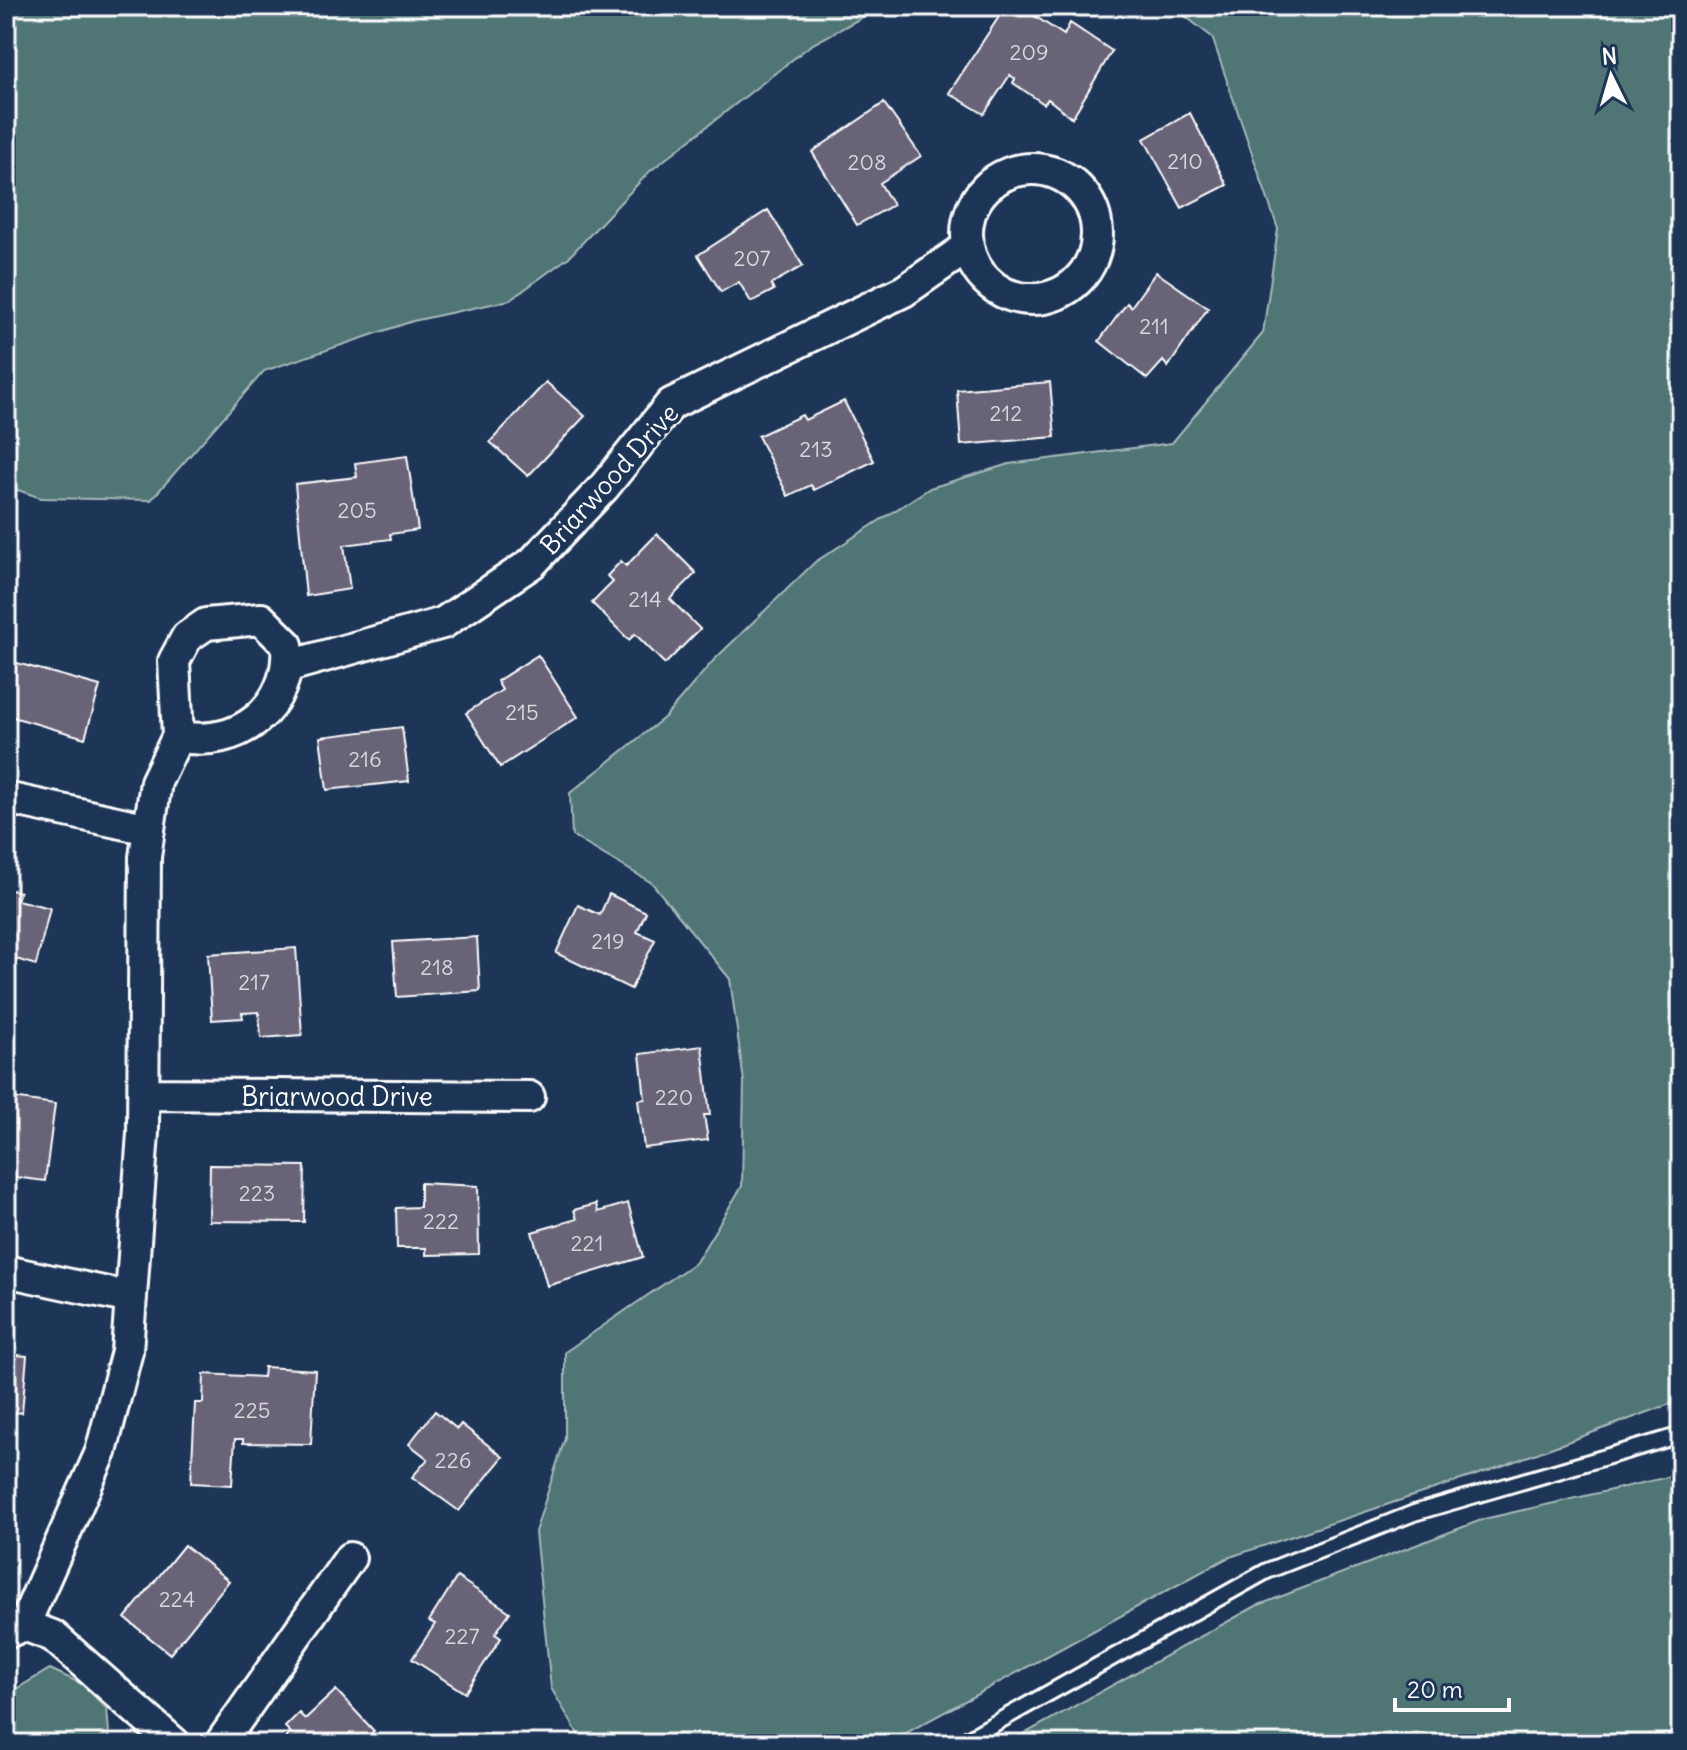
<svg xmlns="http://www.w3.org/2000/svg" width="1687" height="1750" font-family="Delius,sans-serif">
<rect width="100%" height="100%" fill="#1d3557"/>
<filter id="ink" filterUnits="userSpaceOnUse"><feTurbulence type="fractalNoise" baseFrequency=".0125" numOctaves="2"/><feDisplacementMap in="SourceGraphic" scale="16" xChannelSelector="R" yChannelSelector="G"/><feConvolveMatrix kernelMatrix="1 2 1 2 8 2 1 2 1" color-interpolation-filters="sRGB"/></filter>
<g filter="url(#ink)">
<path fill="#507475" stroke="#a8baba" stroke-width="2" d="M6,6H883L811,45L649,172L569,257L510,300L413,321L264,371L151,500L41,498L6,486Z
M1172,6H1681V1400L1491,1470L1227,1558L886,1744H584L551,1688L535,1532L565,1438V1352L696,1262L742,1186L744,1082L730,979L652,883L572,836L570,793L665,717L713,661L815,562L930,488L1009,464L1172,443L1263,333L1278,229L1212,37Z
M1681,1474V1744H1006L1256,1606L1484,1519Z
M50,1669L82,1684L107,1709L110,1744H6V1695Z"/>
<path fill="#696477" stroke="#fff" stroke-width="2" d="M1006,6H1019L1064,35L1070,23L1112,51L1072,118L1048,99L1044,104L1013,83L1015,79L1010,75L984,114L949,93Z
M884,103L921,156L880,183L893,205L857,225L812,152Z
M1190,113L1227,185L1182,208L1144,139Z
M768,210L803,266L771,284L774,290L751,302L739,282L721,292L698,255Z
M1156,272L1208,308L1168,367L1163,361L1147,379L1099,341L1127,303L1131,307Z
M546,382L585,416L528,476L490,442Z
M1050,382L1055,437L961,445L957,390Z
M844,401L874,461L814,490L811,485L788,496L758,436L802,415L805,420Z
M407,456L418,530L390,534L391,539L344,545L350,589L306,596L295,484L357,477L355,463Z
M657,534L696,573L670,599L700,629L665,664L635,634L629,640L592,603L613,582L607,576L621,561L626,566Z
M538,655L578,717L500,767L466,713L502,690L497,681Z
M6,660L100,686L85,738L6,715Z
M402,727L409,781L327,790L320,737Z
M6,889L20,892L17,900L50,908L36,965L6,956Z
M609,894L646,912L637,932L655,940L631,989L556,953L578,905L600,915Z
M477,937L480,991L397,997L393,942Z
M296,948L302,1035L261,1038L259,1012L242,1013L243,1018L212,1020L208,954Z
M702,1046L710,1115H704L708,1140L644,1148L638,1100L645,1099L640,1054Z
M6,1097L55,1104L45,1181L6,1176Z
M210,1165L305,1166L304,1222L209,1221Z
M420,1183L478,1186L479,1254L426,1255V1248H397L396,1208L420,1207Z
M628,1203L643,1257L547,1286L532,1232L577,1219L574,1210L596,1204L598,1212Z
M6,1354L27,1356L22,1413L6,1411Z
M264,1367L315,1370L311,1444L243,1443V1439H235L232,1485L191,1483L195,1403H203L204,1374L263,1377Z
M435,1411L457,1429L461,1424L503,1457L459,1511L412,1477L428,1459L409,1444Z
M184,1545L229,1581L170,1654L125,1618Z
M457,1577L510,1612L495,1634L501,1638L465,1693L412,1659L435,1624L429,1621Z
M336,1690L374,1731L360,1744H280L291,1733L285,1727L299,1713L305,1719Z"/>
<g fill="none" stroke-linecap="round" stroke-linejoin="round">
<defs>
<path id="service" d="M958,1744L1267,1571L1414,1513L1681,1435"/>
<path id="minor" d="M967 234a65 65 0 1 1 130 0a65 65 0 1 1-130 0Z
M289,666L443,623L532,563L604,487L671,404L904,291L966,248
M6,798L149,829
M144,1094L529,1097
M6,1271L131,1298
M24,1625L101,1452L127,1351L143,1133L145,857L156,782L178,736L174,661L187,637L206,624L261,619L287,645C292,707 238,750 178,736
M8,1632L24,1625L53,1636L175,1744
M220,1744L350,1558"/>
</defs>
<use href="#service" stroke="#fff" stroke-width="20"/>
<use href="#minor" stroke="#fff" stroke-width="36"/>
<use href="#service" stroke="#1d3557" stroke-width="14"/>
<use href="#minor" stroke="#1d3557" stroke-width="30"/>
</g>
</g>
<g text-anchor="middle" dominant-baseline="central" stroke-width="7" stroke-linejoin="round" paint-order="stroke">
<g font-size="22" fill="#dad8dd">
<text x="1029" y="52">209</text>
<text x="1185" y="161">210</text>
<text x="867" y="162">208</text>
<text x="752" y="258">207</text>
<text x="1154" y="326">211</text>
<text x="1006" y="413">212</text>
<text x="816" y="449">213</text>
<text x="357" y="510">205</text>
<text x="645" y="599">214</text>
<text x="522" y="712">215</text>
<text x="365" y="759">216</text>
<text x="608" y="941">219</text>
<text x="437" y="967">218</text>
<text x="254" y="982">217</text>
<text x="674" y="1097">220</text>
<text x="257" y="1193">223</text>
<text x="441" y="1221">222</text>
<text x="587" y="1243">221</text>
<text x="252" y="1410">225</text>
<text x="453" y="1460">226</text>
<text x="177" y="1599">224</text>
<text x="462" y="1636">227</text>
</g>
<g font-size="26" fill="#fff" stroke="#1d3557">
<text transform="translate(609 479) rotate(-48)">Briarwood Drive</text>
<text x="337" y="1096">Briarwood Drive</text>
</g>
</g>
<rect width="1687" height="1750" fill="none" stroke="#1d3557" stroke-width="32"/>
<rect x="16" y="16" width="1655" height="1718" fill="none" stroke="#fff" stroke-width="3" filter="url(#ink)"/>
<g transform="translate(1611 76) rotate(355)" stroke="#1d3557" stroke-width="6" paint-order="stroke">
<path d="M0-6L14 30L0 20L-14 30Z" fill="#ffffff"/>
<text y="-12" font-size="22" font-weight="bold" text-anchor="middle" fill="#ffffff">N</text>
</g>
<path d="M1395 1698v12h114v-12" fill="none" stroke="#ffffff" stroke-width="4"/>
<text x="1407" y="1698" font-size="24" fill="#ffffff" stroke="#1d3557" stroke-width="6" paint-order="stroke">20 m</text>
</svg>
